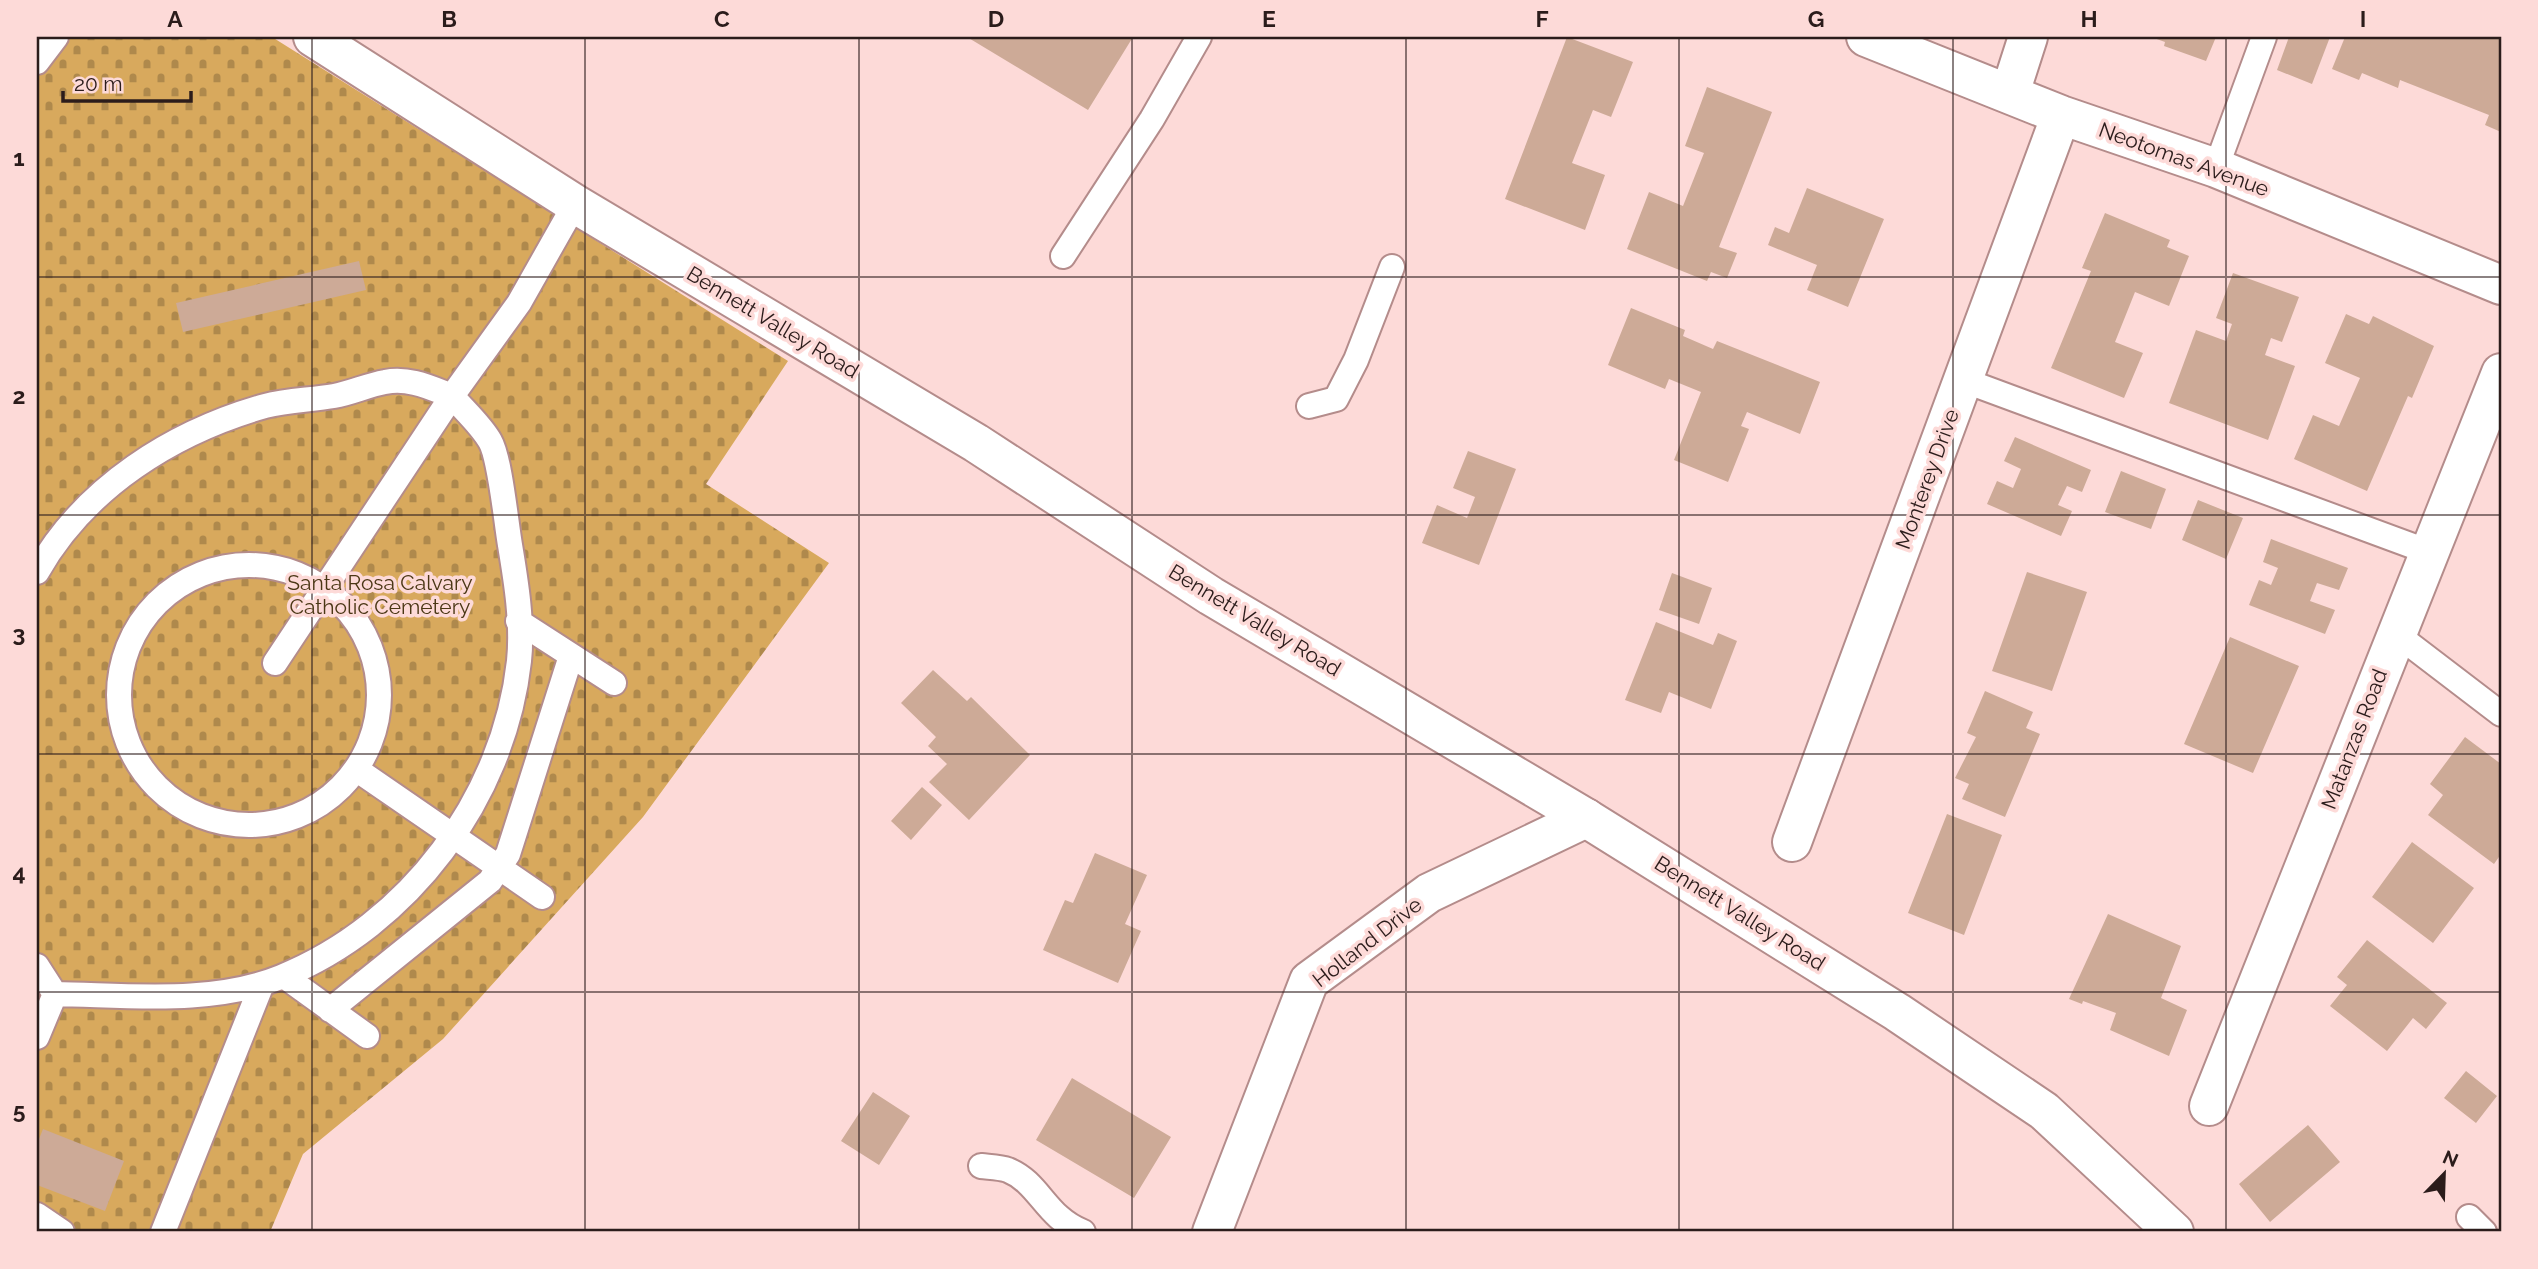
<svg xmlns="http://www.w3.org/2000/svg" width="2538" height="1269" font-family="Raleway,sans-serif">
<defs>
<pattern id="cemetery-stones" width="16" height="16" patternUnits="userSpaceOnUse" patternTransform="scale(1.75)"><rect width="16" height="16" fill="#d8a95d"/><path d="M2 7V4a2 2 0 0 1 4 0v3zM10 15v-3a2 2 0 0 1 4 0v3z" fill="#af894c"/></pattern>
</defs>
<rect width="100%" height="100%" fill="#fddad8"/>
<path fill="url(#cemetery-stones)" d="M37,37H272L788,361L706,484L829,563L643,817L443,1039L303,1154L270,1232H37Z"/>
<path fill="#cdaa97" d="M967,37H1133L1088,110Z
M1567,37L1633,62L1611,117L1593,110L1572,163L1605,175L1585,230L1505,199Z
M2151,37H2216L2206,61L2164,46L2165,42Z
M2289,37H2330L2312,84L2277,70Z
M2345,37H2501V132L2485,125L2489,115L2400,80L2398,88L2362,73L2359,80L2332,69Z
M1707,87L1772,112L1719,247L1737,253L1727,278L1711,272L1707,281L1627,249L1649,192L1683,206L1704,153L1685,146Z
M1807,188L1884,219L1848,307L1807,290L1817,265L1768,245L1775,227L1789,233Z
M2105,213L2170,240L2167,247L2189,256L2169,306L2135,292L2115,342L2143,353L2124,398L2051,368L2091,271L2082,268Z
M359,261L366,290L183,332L176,303Z
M2233,273L2299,297L2282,342L2271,338L2265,355L2295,366L2268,440L2169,403L2196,330L2226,341L2232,324L2216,318Z
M1631,308L1685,330L1683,336L1713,349L1717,341L1820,382L1800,434L1747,412L1741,426L1749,429L1728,482L1674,460L1701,392L1669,379L1665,389L1608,365Z
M2346,314L2369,324L2373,316L2434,346L2412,398L2408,396L2367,491L2294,459L2313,415L2339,426L2360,378L2325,363Z
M2015,437L2091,470L2082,492L2067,486L2058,505L2072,511L2061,536L1987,504L1997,481L2013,488L2021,469L2004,461Z
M1468,451L1516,469L1479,565L1422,543L1437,505L1467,518L1475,497L1453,488Z
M2121,471L2166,489L2151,529L2105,512Z
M2198,500L2243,518L2226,559L2182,540Z
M2271,539L2348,568L2339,590L2317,583L2310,601L2335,610L2325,634L2249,605L2259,580L2271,585L2278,568L2263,562Z
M2027,572L2087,592L2052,691L1992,671Z
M1672,573L1712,588L1699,624L1659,610Z
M1656,622L1713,645L1718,633L1737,641L1711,709L1669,692L1661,713L1625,700Z
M2230,637L2299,666L2253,773L2184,744Z
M933,670L967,701L971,697L1030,755L969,820L929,782L947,764L928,746L936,737L901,703Z
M1985,691L2033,712L2026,728L2040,734L2005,817L1962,799L1969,784L1955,778L1976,737L1967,733Z
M2465,737L2501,764V854L2494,864L2428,815L2443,795L2430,784Z
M922,787L942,805L911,840L891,821Z
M1947,814L2002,835L1964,935L1908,913Z
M2412,842L2474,888L2433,943L2372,897Z
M1095,853L1147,875L1125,924L1141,931L1118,983L1043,950L1065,900L1073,903Z
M2108,914L2181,946L2161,998L2187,1010L2169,1056L2110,1030L2116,1013L2083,1001L2082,1004L2069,999Z
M2367,940L2447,1003L2426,1029L2413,1018L2387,1051L2330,1006L2347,985L2337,977Z
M2466,1071L2497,1096L2476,1123L2444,1098Z
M1072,1078L1171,1137L1134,1198L1036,1140Z
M873,1092L910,1116L879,1165L841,1141Z
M2308,1125L2340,1162L2270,1222L2239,1184Z
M43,1129L124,1161L105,1211L37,1185V1144Z"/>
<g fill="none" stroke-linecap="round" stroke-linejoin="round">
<defs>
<path id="lane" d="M37,62L56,37
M2216,168L2264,37
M1063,256L1152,119L1199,37
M1963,380L2429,552
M1309,406L1336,399L1356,360L1392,267
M119 695a130 130 0 1 1 260 0a130 130 0 1 1-260 0Z
M37,572C85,487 173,432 265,406C287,400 311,400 334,396C351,393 368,385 385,382C409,377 431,388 452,396L275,663
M518,621L614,683
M2395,633L2501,714
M356,769L542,897
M37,966L55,994
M284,976L367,1036
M330,1010L490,881L508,854L571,656
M37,1037L55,994C128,995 212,1005 281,977C409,925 504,798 519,661C523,624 516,581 510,545C506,522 500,458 490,441C481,425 464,410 452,396L519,303L575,204
M981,1166C989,1167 1000,1167 1008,1170C1040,1183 1045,1217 1083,1232
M37,1215L62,1232
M2469,1217L2484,1232
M163,1232L262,984"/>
<path id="street" d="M1866,37L2061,115L2216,168L2501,285
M2010,93L2028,37
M1792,842L2061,115
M2209,1106L2501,373
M1212,1232L1309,981L1429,893L1586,818"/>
<path id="secondary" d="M313,37L575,204L976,443L1211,596L1586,818L1897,1012L2044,1111L2174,1232"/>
</defs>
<use href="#lane" stroke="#b48c8b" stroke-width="28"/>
<use href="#street" stroke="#b48c8b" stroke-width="42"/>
<use href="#secondary" stroke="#b48c8b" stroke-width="42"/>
<use href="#lane" stroke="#fff" stroke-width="24"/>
<use href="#street" stroke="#fff" stroke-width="38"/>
<use href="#secondary" stroke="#fff" stroke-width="38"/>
</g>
<path fill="none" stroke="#2b1c1b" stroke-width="2" stroke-opacity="0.55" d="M312,37V1232M585,37V1232M859,37V1232M1132,37V1232M1406,37V1232M1679,37V1232M1953,37V1232M2226,37V1232M37,277H2501M37,515H2501M37,754H2501M37,992H2501"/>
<g text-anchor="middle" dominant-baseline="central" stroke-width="7" stroke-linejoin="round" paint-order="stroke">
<g font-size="21" fill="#2b1c1b" stroke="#fddad8">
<text transform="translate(2184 159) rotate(20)">Neotomas Avenue</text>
<text transform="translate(773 322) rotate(31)">Bennett Valley Road</text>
<text transform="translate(1927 479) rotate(-70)">Monterey Drive</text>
<text transform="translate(1255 620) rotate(31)">Bennett Valley Road</text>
<text transform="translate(2354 739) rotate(-69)">Matanzas Road</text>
<text transform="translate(1740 913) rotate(32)">Bennett Valley Road</text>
<text transform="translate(1367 942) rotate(-38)">Holland Drive</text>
</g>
<g font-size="21" fill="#4b3715" stroke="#fddad8">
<text x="380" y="582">Santa Rosa Calvary<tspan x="380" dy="24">Catholic Cemetery</tspan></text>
</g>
</g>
<rect width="2538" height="1269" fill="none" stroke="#fddad8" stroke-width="77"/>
<g transform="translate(2444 1174) rotate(23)" stroke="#fddad8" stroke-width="5" paint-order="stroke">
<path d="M0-5L12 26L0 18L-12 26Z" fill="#2b1c1b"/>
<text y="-10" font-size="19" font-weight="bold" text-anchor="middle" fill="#2b1c1b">N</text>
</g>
<path d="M63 91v10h128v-10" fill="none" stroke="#2b1c1b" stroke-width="3.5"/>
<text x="74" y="91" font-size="21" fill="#2b1c1b" stroke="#fddad8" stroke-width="5" paint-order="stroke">20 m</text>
<rect x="38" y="38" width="2462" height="1192" fill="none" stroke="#2b1c1b" stroke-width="2.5"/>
<g font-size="23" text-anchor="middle" font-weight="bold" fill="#2b1c1b">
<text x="175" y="27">A</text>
<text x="449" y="27">B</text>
<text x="722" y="27">C</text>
<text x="996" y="27">D</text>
<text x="1269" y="27">E</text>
<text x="1542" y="27">F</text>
<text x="1816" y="27">G</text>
<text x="2089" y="27">H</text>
<text x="2363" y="27">I</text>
<text x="19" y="166">1</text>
<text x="19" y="404">2</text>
<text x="19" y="642">3</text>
<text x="19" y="881">4</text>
<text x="19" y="1119">5</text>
</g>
</svg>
